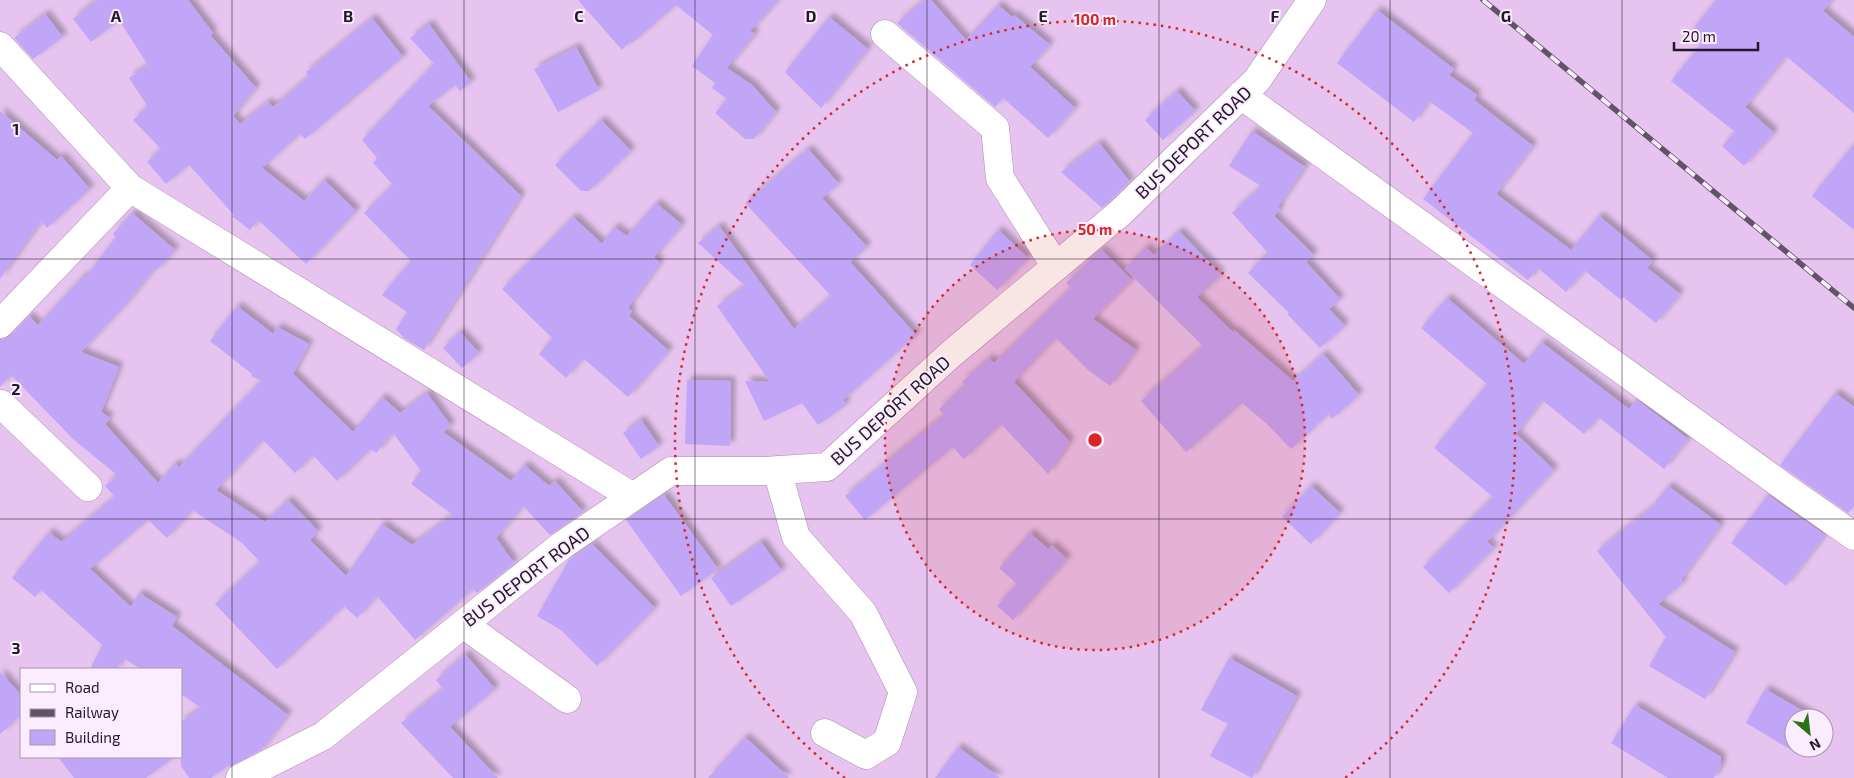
<svg xmlns="http://www.w3.org/2000/svg" width="1854" height="778" font-family="'Exo 2',sans-serif">
<defs>
<filter id="shadow"><feDropShadow dx="4.5" dy="-4.5" stdDeviation="2.5" flood-color="#0004"/></filter>
</defs>
<rect width="100%" height="100%" fill="#e6c4ef"/>
<path fill="#c1a5f6" fill-rule="evenodd" filter="url(#shadow)" d="M97,0H188L213,33L210,35L256,88L233,116L240,124L268,102L273,107L309,76L306,72L372,18L403,57L305,139L300,134L262,168L304,201L324,180L356,211L306,264L258,220L250,230L232,216L234,215L189,165L166,184L147,162L161,149L133,120L148,107L129,78L148,65L119,20L91,42L73,19Z
M578,0H779L750,31L755,34L727,68L752,85L776,112L754,139H745L715,113L727,99L712,88L715,83L692,66L713,35L676,5L632,43L630,41L622,50Z
M924,0H931L966,40L998,5L1012,17L1014,15L1050,45L1030,67L1075,108L1048,138L1003,98L995,107L897,23Z
M1716,0H1832L1823,11L1854,37V113L1786,56L1745,107L1774,133L1744,166L1722,146L1735,132L1671,81L1702,43L1690,33Z
M1377,10L1454,69L1449,75L1477,95L1474,100L1533,146L1496,194L1571,250L1599,216L1653,261L1647,268L1680,294L1656,323L1623,297L1621,300L1584,270L1566,292L1538,268L1528,280L1423,199L1473,133L1429,101L1414,122L1337,63Z
M45,14L63,37L33,59L14,38Z
M829,17L868,49L821,108L785,72Z
M429,24L471,82L460,91L455,85L428,106L521,196L424,350L404,338L396,329L407,312L382,295L411,261L364,213L393,185L373,163L377,158L362,140L434,64L410,38Z
M576,47L599,90L558,112L534,69Z
M1177,91L1195,111L1163,140L1145,120Z
M0,111L57,160L61,156L90,189L47,228L41,221L0,279Z
M601,120L631,151L589,191H581L555,165Z
M1252,131L1305,167L1278,207L1280,210L1274,216L1314,255L1306,262L1340,299L1329,309L1345,326L1320,348L1287,314L1289,313L1248,273L1268,253L1232,213L1261,186L1229,166Z
M1099,143L1130,182L1102,208L1061,172Z
M1854,144V230L1812,196Z
M808,149L839,184L822,198L867,247L850,262L916,335L843,400L846,405L818,425L802,403L764,421L745,381L770,382L717,306L745,286L698,243L719,226L794,329L831,296L745,203Z
M656,203L682,225L654,257L660,263L628,308L632,311L629,316L669,351L628,397L583,358L566,378L539,354L552,338L502,289L573,217L602,244L614,227L627,236Z
M132,213L175,250L156,271L154,269L126,304L81,352L119,367L101,412L110,418L105,424L158,483L175,463L179,467L261,381L251,376L252,374L210,341L237,306L273,334L277,327L309,344L293,374L353,432L382,397L400,413L427,393L451,426L443,432L511,481L524,465L549,486L555,481L583,512L550,535L523,506L496,538L514,563L477,593L473,589L415,640L377,596L357,618L344,606L277,669L215,604L260,562L241,542L192,510L167,538L148,520L90,569L131,607L139,593L177,617L172,626L288,715L261,750L230,767L229,765L211,778H189L181,766V722L201,708L181,694V669H141L123,658L117,669H90L102,645L41,590L35,597L12,578L49,532L61,542L115,497L105,486L117,475L73,439L11,375L0,387V339H5L11,335L29,316L38,325L83,276L85,278L116,237L113,234ZM393,433L421,471L411,484L453,515L412,545L382,524L346,576L310,540L318,531L288,500L265,522L216,490L263,440L295,473L313,455L337,481L371,449L376,453Z
M998,230L1028,258L997,290L970,265Z
M1179,231L1221,275L1197,297L1233,332L1234,330L1293,381L1323,354L1359,395L1332,419L1328,414L1291,449L1266,423L1242,403L1186,452L1141,401L1203,346L1125,269L1146,247L1154,255Z
M1101,249L1132,280L1093,319L1136,350L1110,386L1088,370L1056,338L1014,382L1070,442L1048,474L1001,424L964,459L953,447L865,520L845,496L944,415L939,409L965,385L962,382L989,358L994,363L1071,288L1066,283Z
M1447,298L1524,364L1541,342L1629,409L1637,400L1688,439L1664,469L1598,417L1584,434L1542,400L1516,434L1554,470L1487,542L1494,548L1449,593L1423,567L1493,497L1434,448L1487,384L1421,328Z
M460,332L479,353L462,368L443,348Z
M687,380L731,381L730,446L685,444Z
M1835,393L1854,407V506L1848,513L1780,465Z
M641,420L659,446L641,459L623,433Z
M1311,486L1340,513L1311,544L1282,517Z
M1668,486L1721,525L1681,580L1683,583L1658,604L1735,652L1705,699L1649,666L1666,637L1597,551L1651,508Z
M664,495L718,569L681,596L626,520Z
M1768,495L1825,535L1786,586L1731,543Z
M1030,533L1048,549L1052,545L1067,559L1013,620L997,606L1017,584L999,568Z
M761,542L782,571L731,606L711,578Z
M592,544L655,608L597,666L561,630L537,616L569,560Z
M465,654L495,689L450,727L498,778H453L401,723L443,689L436,680Z
M1229,658L1297,696L1252,778L1210,756L1228,724L1201,710Z
M0,672L21,695V715L0,734Z
M1765,689L1815,718H1794V748H1801L1798,754L1746,723Z
M1635,705L1721,757V766L1714,778H1668L1611,743Z
M745,737L789,778H708Z
M958,747L1000,778H935Z
M58,757H174L146,778H74Z"/>
<g fill="none" stroke-linecap="round" stroke-linejoin="round">
<defs>
<path id="minor" d="M885,34L995,128L1000,178L1056,267
M0,46L130,188L633,497
M1241,95L1787,489L1854,536
M0,324L130,188
M1,404L88,487
M777,470L796,537L863,613L903,692L887,742L866,755L825,733
M463,624L567,699
M240,778L323,736L561,546L671,471H764L827,467L951,354L1120,213L1257,80L1312,0"/>
</defs>
<use href="#minor" stroke="#ad8cb5" stroke-width="29"/>
<use href="#minor" stroke="#fff" stroke-width="28"/>
<defs>
<path id="rail" d="M1483,0L1854,308"/>
</defs>
<use href="#rail" stroke="#64516a" stroke-width="5.5"/>
<use href="#rail" stroke="#fbedff" stroke-width="4" stroke-dasharray="11" stroke-linecap="butt"/>
</g>
<path fill="none" stroke="#241828" stroke-width="1" stroke-opacity="0.55" d="M232,0V778M464,0V778M695,0V778M927,0V778M1159,0V778M1390,0V778M1622,0V778M0,259H1854M0,519H1854"/>
<circle cx="1095" cy="440" r="210" fill="#d62828" fill-opacity=".12"/>
<g fill="none" stroke="#d62828" stroke-width="2.5" stroke-dasharray="2.5 5">
<circle cx="1095" cy="440" r="210"/>
<path d="M845 778A420 420 0 1 1 1345 778"/>
</g>
<g text-anchor="middle" dominant-baseline="central" stroke-width="4" stroke-linejoin="round" paint-order="stroke">
<g font-size="18" fill="#241828" stroke="#fbedff">
<text transform="translate(1193 142) rotate(-44)">BUS DEPORT ROAD</text>
<text transform="translate(890 410) rotate(-42)">BUS DEPORT ROAD</text>
<text transform="translate(526 576) rotate(-37)">BUS DEPORT ROAD</text>
</g>
</g>
<g font-size="16" text-anchor="middle" font-weight="bold" fill="#241828" stroke="#fbedff" stroke-width="4" stroke-linejoin="round" paint-order="stroke">
<text x="116" y="22">A</text>
<text x="348" y="22">B</text>
<text x="579" y="22">C</text>
<text x="811" y="22">D</text>
<text x="1043" y="22">E</text>
<text x="1275" y="22">F</text>
<text x="1506" y="22">G</text>
<text x="16" y="135">1</text>
<text x="16" y="395">2</text>
<text x="16" y="654">3</text>
</g>
<circle cx="1095" cy="440" r="8" fill="#d62828" stroke="#fbedff" stroke-width="2.5"/>
<g font-size="15" text-anchor="middle" font-weight="bold" fill="#d62828" stroke="#fbedff" stroke-width="4" stroke-linejoin="round" paint-order="stroke">
<text x="1095" y="25">100 m</text>
<text x="1095" y="235">50 m</text>
</g>
<rect x="20" y="668" width="162" height="90" fill="#fbedff" stroke="#a598a9"/>
<rect x="30" y="684" width="25" height="8" fill="#ffffff" stroke="#a598a9"/>
<text x="65" y="693" font-size="15" fill="#241828">Road</text>
<rect x="30" y="709" width="25" height="8" fill="#64516a" stroke="#a598a9"/>
<text x="65" y="718" font-size="15" fill="#241828">Railway</text>
<rect x="30" y="730" width="25" height="15" fill="#c1a5f6" stroke="#a598a9"/>
<text x="65" y="743" font-size="15" fill="#241828">Building</text>
<g transform="translate(1809 733) rotate(152)"><circle r="24" fill="#fbedff" stroke="#a598a9"/>
<path d="M0-4L9 19L0 12L-9 19Z" fill="#2d7314"/>
<text y="-8" font-size="14" font-weight="bold" text-anchor="middle" fill="#241828">N</text>
</g>
<path d="M1674 42v8h84v-8" fill="none" stroke="#241828" stroke-width="2.5"/>
<text x="1682" y="42" font-size="15" fill="#241828" stroke="#fbedff" stroke-width="4" paint-order="stroke">20 m</text>
</svg>
